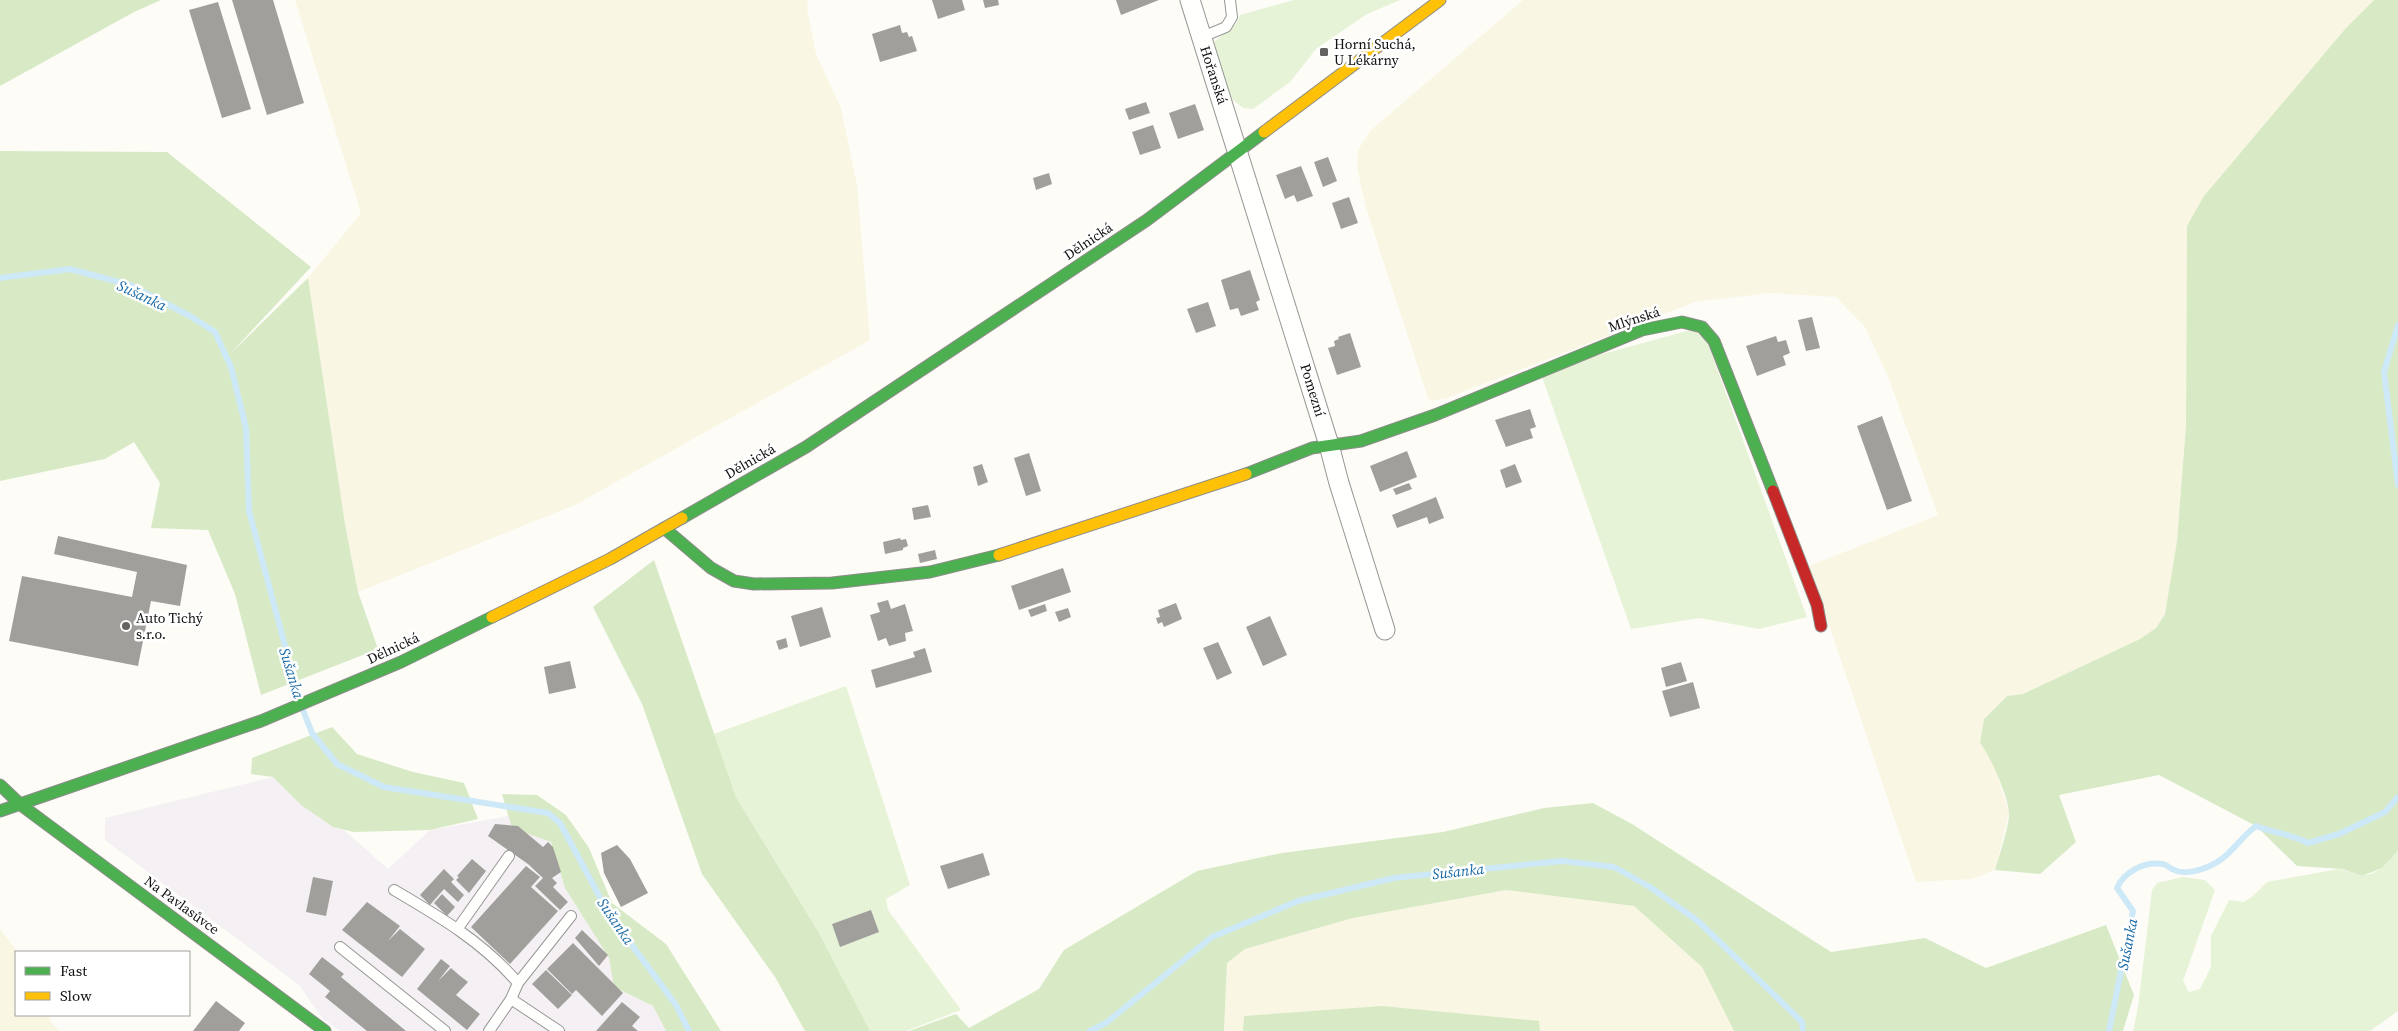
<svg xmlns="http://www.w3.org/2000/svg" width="2398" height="1031" font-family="'Source Serif 4',serif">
<rect width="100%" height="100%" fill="#fdfcf7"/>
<path fill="#f5f0f3" d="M273,777L301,805L333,827L344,830L388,869L430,830L514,815L551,842L565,888L609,958L614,987L653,1006L666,1031H340L322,1018L299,985L105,840V818Z"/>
<path fill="#f9f7e4" d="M295,0H808L807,8L816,54L841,108L857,185L870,340L575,505L358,592L345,524L308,278L361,213Z
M1523,0H2374L2346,28L2187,226L2186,425L2177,541L2165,614L2156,628L2140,639L2023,694L2007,696L1980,743L1989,754L1995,768L2009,813L1995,870L1972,879L1916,882L1809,566L1938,515L1889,379L1865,327L1836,297L1769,293L1695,302L1447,398L1429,401L1366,208L1357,167L1358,150L1371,130Z
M1506,890L1634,906L1702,967L1734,1031H1224L1227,963L1245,949L1353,918Z
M0,929L18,952H16V1015H49L51,1022L59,1031H0Z"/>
<path fill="#e7f3d7" d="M1294,0H1400L1367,14L1316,49L1290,82L1253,109L1243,108L1229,97L1214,42L1236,24L1240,15Z
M1702,327L1807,617L1759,629L1700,618L1631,629L1540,371Z
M846,686L910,885L886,899L888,910L961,1010L906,1031H870L819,933L736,797L714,734Z
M2398,851V1011L2370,1031H2133L2138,1007L2152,890L2157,883L2183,877L2205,880L2215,890L2183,981L2189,992L2200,989L2211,967V936L2229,900L2244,902L2253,896L2267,882L2339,869L2362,876L2371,874L2382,868Z"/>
<path fill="#d8eac5" d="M0,0H161L134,12L0,86Z
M2374,0H2398V851L2382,868L2362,876L2342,869L2297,866L2256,826L2159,775L2059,795L2076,842L2040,874L1995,870C1999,856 2009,827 2009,814C2009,798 1990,755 1980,743L1984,719L2007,696L2023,694L2140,639L2156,628L2165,614L2177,541L2186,425L2187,226L2204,196L2346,28Z
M0,151L167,152L311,267L230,354L308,278L345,524L358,592L378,649L261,695L235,594L208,530L151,528L160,483L134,442L105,459L0,481Z
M654,560L736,797L819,933L870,1031H805L775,977L702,874L642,704L593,607Z
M332,727L357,754L413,772L464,783L478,819L430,830L354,832L333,827L301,805L273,777L251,774L252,758Z
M502,794L537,795L566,815L589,848L612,903L666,944L721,1031H666L653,1006L614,987L609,958L565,888L551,842L512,828Z
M1593,803L1632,824L1831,952L1925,938L1986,968L2106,925L2134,995L2123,1031H1734L1702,967L1634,906L1506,890L1353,918L1245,949L1227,963L1224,1031H909L956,1014L969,1028L1039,989L1064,950L1197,871L1282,853L1443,832L1544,808Z
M1382,1006L1539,1021L1540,1031H1243L1244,1016Z"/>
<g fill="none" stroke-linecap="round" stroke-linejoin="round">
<path stroke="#cde8f7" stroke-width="6" d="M0,278L70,269L130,285L190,316L215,332L231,367L246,428L249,511L299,698
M2398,325L2384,372L2398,485
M303,710L312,733L337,764L384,787L548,813L560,823L609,914L676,1005L689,1031
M1090,1031L1106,1023L1212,937L1298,901L1394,878L1562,861L1614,867L1650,887L1698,921L1802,1022L1803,1031
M2109,1031L2133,911L2117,888C2124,872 2144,861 2162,864C2166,864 2168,867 2172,869C2181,874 2193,872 2202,869C2231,859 2234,843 2256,826C2274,833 2291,834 2308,843L2339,834L2385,812L2398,797"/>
</g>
<path fill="#a19f9c" d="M232,0H273L304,103L267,115Z
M932,0H962L965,10L938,19Z
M983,0H998L999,5L985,8Z
M1116,0H1159L1121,15Z
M218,2L251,109L222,118L189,10Z
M900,25L902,33L907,32L909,37L912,36L917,51L880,62L872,34Z
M1146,102L1150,113L1129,120L1125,109Z
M1195,104L1204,130L1178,139L1169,113Z
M1153,125L1161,148L1140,155L1132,132Z
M1328,157L1337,181L1323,187L1314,162Z
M1301,166L1313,196L1297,202L1294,195L1285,199L1276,175Z
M1049,173L1052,184L1036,190L1033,178Z
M1349,197L1358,223L1341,229L1332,203Z
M1250,270L1260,300L1256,302L1259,310L1241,316L1238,308L1230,310L1221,280Z
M1208,302L1216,326L1196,333L1187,309Z
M1812,317L1820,348L1806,351L1798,320Z
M1350,333L1361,367L1337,375L1328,348L1335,346L1334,341L1339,339L1338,337Z
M1776,336L1778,342L1786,340L1790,353L1783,356L1786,365L1757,376L1746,346Z
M1530,409L1536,427L1530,429L1533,438L1506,447L1495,420Z
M1882,416L1912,501L1887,510L1857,426Z
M1407,451L1417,477L1380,492L1370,466Z
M1029,453L1041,491L1026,496L1014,458Z
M982,464L988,482L978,486L973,467Z
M1515,464L1522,482L1506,488L1500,470Z
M1409,483L1412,489L1396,495L1393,489Z
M1436,497L1444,518L1429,524L1427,517L1397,528L1392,515Z
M928,505L931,517L914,520L912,508Z
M58,536L187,565L180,606L151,601L138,666L9,641L22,576L132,597L137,572L54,554Z
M900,538L901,540L906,539L908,546L903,548V550L885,554L883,542Z
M935,550L937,559L920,563L918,554Z
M1063,568L1071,592L1019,610L1011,586Z
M888,600L891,609L905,604L913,631L905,633L906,641L889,646L886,638L878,641L870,615L880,612L877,603Z
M1176,603L1182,619L1164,627L1162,622L1158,624L1156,618L1160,617L1158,610Z
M1045,604L1047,611L1031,617L1028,610Z
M822,607L831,637L800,647L791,616Z
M1068,608L1071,617L1059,622L1055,612Z
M1270,616L1287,655L1263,666L1246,627Z
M786,638L788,647L779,650L776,641Z
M1218,642L1232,673L1217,680L1203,648Z
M925,648L932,672L876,688L871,670L915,657L913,652Z
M570,661L576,688L549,694L544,667Z
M1681,662L1687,681L1666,687L1661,668Z
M1693,682L1700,708L1670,717L1662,691Z
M495,824L518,826L543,847L548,842L553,847L561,872L552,878L557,883L553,887L568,902L560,910L535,886L543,878L528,864L488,836Z
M617,845L630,859L648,893L621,907L604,873L601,853Z
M983,853L990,875L948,889L940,866Z
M472,859L486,871L469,893L456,880L459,877L457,876Z
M526,866L540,877L531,887L558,911L510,964L471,927Z
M444,869L454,879L451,882L464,895L458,902L444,889L430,905L420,895Z
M313,877L333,881L326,916L306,912Z
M442,894L455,907L447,916L434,903Z
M367,902L400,926L388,941L400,929L425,949L402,977L342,930Z
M871,910L879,932L840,947L832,924Z
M582,930L608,955L599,966L575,938Z
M573,943L623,993L602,1016L576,990L572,994L547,969Z
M322,957L344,974L341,977L406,1031H367L325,997L330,991L309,974Z
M441,959L450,966L438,981L451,968L459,975L468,982L456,995L480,1014L467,1030L417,989Z
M546,970L572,995L558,1009L532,984Z
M216,1001L245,1023L239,1031H193Z
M622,1002L640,1017L632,1026L638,1031H596Z"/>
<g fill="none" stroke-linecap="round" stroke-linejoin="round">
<defs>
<path id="lane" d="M1202,37L1226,27L1232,17L1230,0
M394,890C440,917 483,942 518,983L511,999
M458,928L509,856
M340,947L445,1031
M518,983L571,916
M489,1031L511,999L559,1031"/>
<path id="street" d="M1190,0L1329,445L1339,483L1385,630"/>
<path id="fast" d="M1246,474L1312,448L1361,441L1435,415L1642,330L1682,322L1702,327L1714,341L1773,491
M682,518L806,447L1147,220L1264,132
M664,528L711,568L734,581L754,584L832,583L930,572L999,555
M0,785L21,805L325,1031
M0,811L261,721L401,662L492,617"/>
<path id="slow" d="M1264,132L1440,0
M999,555L1246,474
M492,617L610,559L682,518"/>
<path id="jam" d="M1773,491L1817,605L1821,626"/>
</defs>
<use href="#lane" stroke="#979795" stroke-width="12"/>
<use href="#street" stroke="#979795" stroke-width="21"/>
<use href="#fast" stroke="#8e8d8b" stroke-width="13"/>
<use href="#slow" stroke="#8e8d8b" stroke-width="13"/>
<use href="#jam" stroke="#8e8d8b" stroke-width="13"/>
<use href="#lane" stroke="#fffffe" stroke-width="10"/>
<use href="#street" stroke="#fffffe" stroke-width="19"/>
<use href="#fast" stroke="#4caf50" stroke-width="11"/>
<use href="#slow" stroke="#ffc107" stroke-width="11"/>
<use href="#jam" stroke="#c62828" stroke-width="11"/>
</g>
<g fill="#646362" stroke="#fff" stroke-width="2">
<rect x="1319" y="47" width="10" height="10" rx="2.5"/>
<circle cx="126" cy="626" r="5"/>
</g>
<g text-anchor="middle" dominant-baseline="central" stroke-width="5" stroke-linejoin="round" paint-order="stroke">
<g font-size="14" fill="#111" stroke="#fff" text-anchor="start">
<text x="1334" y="44">Horní Suchá,<tspan x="1334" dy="16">U Lékárny</tspan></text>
<text x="136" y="618">Auto Tichý<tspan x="136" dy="16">s.r.o.</tspan></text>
</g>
<g font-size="14" fill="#111" stroke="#fff">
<text transform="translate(1214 75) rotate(72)">Hořanská</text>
<text transform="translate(1088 241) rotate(-34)">Dělnická</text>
<text transform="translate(1634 319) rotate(-18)">Mlýnská</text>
<text transform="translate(1313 390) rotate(73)">Pomezní</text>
<text transform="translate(750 461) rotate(-30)">Dělnická</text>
<text transform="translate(393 648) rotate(-25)">Dělnická</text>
<text transform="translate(182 905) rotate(36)">Na Pavlasůvce</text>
</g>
<g font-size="15" font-style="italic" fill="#1768a6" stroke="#fff">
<text transform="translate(142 295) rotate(25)">Sušanka</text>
<text transform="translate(292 673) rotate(73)">Sušanka</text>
<text transform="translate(1458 871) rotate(-6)">Sušanka</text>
<text transform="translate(616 921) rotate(56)">Sušanka</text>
<text transform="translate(2127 944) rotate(-79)">Sušanka</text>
</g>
</g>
<rect x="15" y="951" width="175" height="65" fill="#ffffff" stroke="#a0a0a0"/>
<rect x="25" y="967" width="25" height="8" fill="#4caf50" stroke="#a0a0a0"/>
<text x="60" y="976" font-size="15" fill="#111111">Fast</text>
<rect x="25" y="992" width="25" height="8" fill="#ffc107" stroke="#a0a0a0"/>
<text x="60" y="1001" font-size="15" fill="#111111">Slow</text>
</svg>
